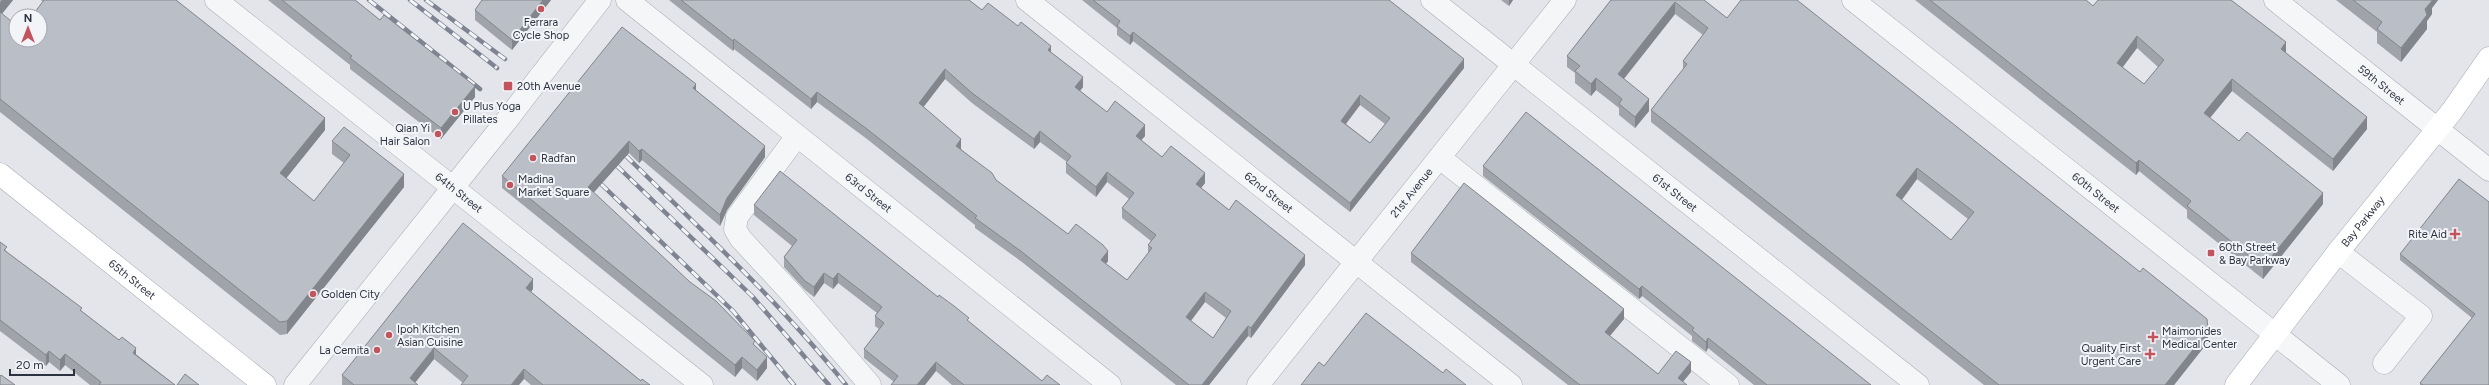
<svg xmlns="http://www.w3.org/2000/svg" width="2489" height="385" font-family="Figtree,sans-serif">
<rect width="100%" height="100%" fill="#e3e5ea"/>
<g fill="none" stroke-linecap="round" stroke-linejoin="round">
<defs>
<g id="minor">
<path id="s1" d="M216,0L702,385"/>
<path id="s2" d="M627,0L1110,385"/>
<path id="s3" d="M1027,0L1511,385"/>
<path id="s4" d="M1432,0L1918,385"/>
<path id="s5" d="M1853,0L2339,385"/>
<path id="s6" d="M2275,0L2489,170"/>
<path d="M539,78L600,0"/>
<path d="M797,136L737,217L735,229L741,239L791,293L870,385"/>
<path d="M1440,158L1728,385"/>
<path d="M2338,252L2421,316L2384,363"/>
<path d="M295,385L507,120"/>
<path id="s7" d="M1258,385L1565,0"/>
</g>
<g id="major">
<path id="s8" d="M0,174L265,385"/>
<path id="s9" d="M2236,385L2338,252L2452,111L2489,58"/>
</g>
</defs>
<use href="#minor" stroke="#a8acb4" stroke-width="23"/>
<use href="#major" stroke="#a3a9b4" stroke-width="23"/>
<use href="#minor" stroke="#f5f6f8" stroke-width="22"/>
<use href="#major" stroke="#fff" stroke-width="22"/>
<defs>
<path id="rail" d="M369,0L480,89
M410,0L497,68
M426,0L505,59
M626,156C701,230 780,302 846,385
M617,166L752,296L829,385
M601,184L733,311L794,385"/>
</defs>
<use href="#rail" stroke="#7e8492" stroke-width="4.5"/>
<use href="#rail" stroke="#f2f4f7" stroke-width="3" stroke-dasharray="9" stroke-linecap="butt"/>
<defs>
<path id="minor-bridge" d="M507,120L539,78"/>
</defs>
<use href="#minor-bridge" stroke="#a8acb4" stroke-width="23" stroke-linecap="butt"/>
<use href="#minor-bridge" stroke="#f5f6f8" stroke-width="22"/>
</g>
<path fill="#a0a3aa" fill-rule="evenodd" d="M0,0H13L2,14L16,40L43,2L41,0H176L325,130L286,178L314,201L344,163L332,154V141L404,187L287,334L280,335L0,112Z
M268,0H355L475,97L441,139L350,69V65Z
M481,0H551L512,50L475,20V10L482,1Z
M669,0H969L982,10L1051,52L1083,87L1080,91L1107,112L1145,136L1141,140L1162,157L1205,183L1201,188L1229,210L1305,265L1251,338L1248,336L1209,385H1176L1022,262L975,228V225L867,139L817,102L811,109L734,49L733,51ZM945,79L972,103L1034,149L1040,142L1067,162L1066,163V173L1096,197L1107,182L1129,199L1122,208V218L1151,241L1148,245V253L1127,280L1106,264L1108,261L1068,234L996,180L961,149L923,107ZM1205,302L1226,318L1213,338L1191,321Z
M1082,0H1389L1464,68L1350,212L1133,41L1130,45L1117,35V28ZM1360,105L1385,124L1370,143L1346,124Z
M1501,0H1513L1509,6Z
M1611,0H1704L1727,18L2208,342L2174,385H1984L1651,122V110L1683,70V61L1703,35L1675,14L1624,79L1649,111L1635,128L1619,115V108L1596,90L1591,96L1575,83V73L1567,67V56ZM1917,179L1968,219L1951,240L1902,200Z
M1915,0H2086L2093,6L2286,53L2367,129L2333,171L2232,91L2210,118L2239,141L2323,204L2263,279L2187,218V210L2139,171L2136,175ZM2137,48L2158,67L2144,84L2122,67Z
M2336,0H2438L2432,8V14L2427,21V29L2401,62L2377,43V32Z
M696,90L765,157L727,210L720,226L642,160L639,163L629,153L593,193L755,346L767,368L757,381L742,368L735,377L502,188V176Z
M1483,166L1871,385H1754L1708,348L1706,352L1692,341V336L1642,296L1639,299L1483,176Z
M2489,202V385H2420V383L2472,318L2400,260V254Z
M754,205L938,297L969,322L1042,381L1060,385H952L936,371L894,382L864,358V349L879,329L875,326V316L877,313L838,283L833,289L824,283L814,297L805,290L784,267V257L792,246L754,215Z
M0,242L7,252L175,385H90L65,365L60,371L49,362L46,366L0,331Z
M1411,253L1624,319L1609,336L1658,374L1691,372L1683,382L1687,385H1568L1411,262Z
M533,289L531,292L641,381L650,385H531L524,379L463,383L434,359L415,383L418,385H342V375Z"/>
<path fill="#82858b" d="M2,0H13L0,16V3Z
M543,0H551L512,50V40Z
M1509,0H1513L1509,6Z
M2431,0H2438L2432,8V14L2427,21V29L2401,62V48Z
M1675,2V14L1618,86V74Z
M1133,32V41L1130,45V36Z
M2137,36V48L2117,75V63Z
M734,39V49L733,51V41Z
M2286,42V54L2281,49Z
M1051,46V56L1048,50Z
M1464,59V68L1350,212V203Z
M945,69V79L919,113V103Z
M1083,77V87L1075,97V87Z
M1596,78V90L1591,96V84Z
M2232,79V91L2204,125V113Z
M696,84V96L693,88Z
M475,86V97L441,139V128Z
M817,92V102L811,109V99Z
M1360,95V105L1341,130V121Z
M1649,99V111L1635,128V117Z
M2367,117V129L2333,171V159Z
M325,118V130L280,186V173Z
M1145,125V136L1136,146V136Z
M1040,131V142L1034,149V139Z
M961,139V149L956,156V146Z
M629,141V153L588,199V187Z
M765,146V157L727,210L720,226V215L727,198Z
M642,149V160L639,163V151Z
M2139,160V171L2136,175V163Z
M1917,168V179L1896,207V195Z
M1107,172V182L1096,197V187Z
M1205,173V183L1196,194V184Z
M404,174V187L287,334V321Z
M2323,193V204L2263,279V267Z
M1108,251V261L1101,270V260Z
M1305,255V265L1251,338V328Z
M824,273V283L814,297V287Z
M838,273V283L833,289V279Z
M533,279V289L526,299V288Z
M1642,286V296L1639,299V289Z
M1205,292V302L1186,327V317Z
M1624,309V319L1605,342V332Z
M1248,326V336L1209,385H1202Z
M2208,331V342L2174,385H2165Z
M1708,338V348L1706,352V342Z
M136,348V359L133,353Z
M434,348V359L413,385L410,378Z
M49,351V362L46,366V355Z
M65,354V365L60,371V360Z
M742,357V368L735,377V365Z
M767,357V368L757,381V370Z
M936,362V371L925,385H917Z
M1691,362V372L1680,385L1678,378Z
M524,369V379L519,385H511Z"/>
<path fill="#babec6" stroke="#82858b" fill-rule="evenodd" d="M44,0H176L325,118L280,173L314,201L350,155L332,141L344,127L404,174L287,321L280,322L0,99V12L16,25V40H40V16H32Z
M282,0H355L380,20L384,15L475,86L441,128L350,58L352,56Z
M482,0H543L512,40L475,10Z
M681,0H969L982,10L988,3L1018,26L1021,22L1051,46L1048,50L1083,77L1075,87L1107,112L1115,101L1145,125L1136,136L1162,157L1171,146L1205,173L1196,184L1229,210L1236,200L1305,255L1251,328L1248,326L1202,385H1189L1022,252L975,218L977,216L867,129L817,92L811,99L734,39L733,41ZM945,69L972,93L1034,139L1040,131L1071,156L1066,163L1096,187L1107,172L1134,193L1122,208L1156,235L1148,245L1152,248L1127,280L1101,260L1108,251L1103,245L1076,224L1068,234L996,180L992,173L956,146L961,139L919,103ZM1205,292L1231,311L1213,338L1186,317Z
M1093,0H1389L1464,59L1350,203L1133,32L1130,36L1117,26L1120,21ZM1360,95L1390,118L1370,143L1341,121Z
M1611,0H1704L1727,18L1741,0H1797L2140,272L2143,268L2207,319L2208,331L2165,385H1999L1651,110L1687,64L1683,61L1708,28L1675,2L1618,74L1649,99L1635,117L1619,104L1622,99L1596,78L1591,84L1575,71L1580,66L1567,56ZM1917,168L1974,212L1951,240L1896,195Z
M1930,0H2086L2093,6L2098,0H2231L2286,42L2281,49L2367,117L2333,159L2232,79L2204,113L2239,141L2247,132L2323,193L2263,267L2187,206L2191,201L2139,160L2136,163ZM2137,36L2164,60L2144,84L2117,63Z
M2353,0H2432V1L2425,9L2427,15L2401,48L2377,29L2382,22Z
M622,27L696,84L693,88L765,146L727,198L720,215L642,149L639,151L629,141L588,187L690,282L716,301L755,341L753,344L767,357L757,370L742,357L735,365L502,176Z
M1526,112L1871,385H1767L1708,338L1706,342L1692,330L1694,328L1642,286L1639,289L1483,166Z
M780,171L938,297L939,295L954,306L969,318L967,320L1042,381L1047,375L1060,385H964L936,362L917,385H891L898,376L864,349L884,323L875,316L882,307L838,273L833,279L824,273L814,287L805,281L784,257L797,240L754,205Z
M2459,179L2489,202V385H2423L2420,383L2475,314L2400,254Z
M1464,183L1624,309L1605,332L1658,374L1676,351L1691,362L1678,378L1687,385H1580L1411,253Z
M463,223L533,279L526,288L641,381L642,379L650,385H543L524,369L511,385H461L468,376L434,348L410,378L418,385H354L342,375Z
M0,242L7,247L4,250L82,308L80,310L119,340L122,337L136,348L133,353L175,385H99L101,382L65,354L60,360L49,351L46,355L0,320Z
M1366,313L1443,373L1446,369L1466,385H1301L1319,362L1324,366Z
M185,374L199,385H177Z
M1,375L11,382L15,385H0V376Z"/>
<g fill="#c2545d" stroke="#f2f4f7" stroke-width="1.5">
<circle cx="541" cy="9" r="4"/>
<rect x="503" y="81" width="10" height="10" rx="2"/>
<circle cx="455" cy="112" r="4"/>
<circle cx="438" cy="134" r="4"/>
<circle cx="533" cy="158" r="4"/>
<circle cx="510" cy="185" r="4"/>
<path d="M2453 228h4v4h4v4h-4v4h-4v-4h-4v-4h4z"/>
<rect x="2207" y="249" width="8" height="8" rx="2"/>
<circle cx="313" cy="294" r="4"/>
<circle cx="389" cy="335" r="4"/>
<path d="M2151 331h4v4h4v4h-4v4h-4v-4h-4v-4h4z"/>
<circle cx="377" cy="350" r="4"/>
<path d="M2148 348h4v4h4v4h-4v4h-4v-4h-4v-4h4z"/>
</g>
<g text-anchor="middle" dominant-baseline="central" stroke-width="4" stroke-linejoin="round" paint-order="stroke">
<g font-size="11" fill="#2c3240" stroke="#f2f4f7" text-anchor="start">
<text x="541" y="22" text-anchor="middle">Ferrara<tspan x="541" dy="13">Cycle Shop</tspan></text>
<text x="517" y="86">20th Avenue</text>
<text x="463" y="106">U Plus Yoga<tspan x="463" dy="13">Pillates</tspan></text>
<text x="430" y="128" text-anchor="end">Qian Yi<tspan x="430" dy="13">Hair Salon</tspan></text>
<text x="541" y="158">Radfan</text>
<text x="518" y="179">Madina<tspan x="518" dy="13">Market Square</tspan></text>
<text x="2447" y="234" text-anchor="end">Rite Aid</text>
<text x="2219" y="247">60th Street<tspan x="2219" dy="13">&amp; Bay Parkway</tspan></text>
<text x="321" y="294">Golden City</text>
<text x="397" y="329">Ipoh Kitchen<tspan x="397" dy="13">Asian Cuisine</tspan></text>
<text x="2162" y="331">Maimonides<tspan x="2162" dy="13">Medical Center</tspan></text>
<text x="2141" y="348" text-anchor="end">Quality First<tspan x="2141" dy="13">Urgent Care</tspan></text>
<text x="369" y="350" text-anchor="end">La Cemita</text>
</g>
<g font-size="11" fill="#2c3240" stroke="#f2f4f7">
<text stroke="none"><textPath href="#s6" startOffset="136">59th Street</textPath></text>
<text stroke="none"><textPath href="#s1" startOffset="310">64th Street</textPath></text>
<text stroke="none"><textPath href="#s2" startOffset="309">63rd Street</textPath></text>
<text stroke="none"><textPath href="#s3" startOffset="309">62nd Street</textPath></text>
<text stroke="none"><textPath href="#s7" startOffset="246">21st Avenue</textPath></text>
<text stroke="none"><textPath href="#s4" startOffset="310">61st Street</textPath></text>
<text stroke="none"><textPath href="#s5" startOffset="310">60th Street</textPath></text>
<text stroke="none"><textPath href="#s9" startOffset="207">Bay Parkway</textPath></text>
<text stroke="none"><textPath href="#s8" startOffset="169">65th Street</textPath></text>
</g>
</g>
<g transform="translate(28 28)"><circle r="19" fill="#f2f4f7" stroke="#a3a6ae"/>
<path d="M0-3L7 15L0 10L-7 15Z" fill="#c2545d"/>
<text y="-6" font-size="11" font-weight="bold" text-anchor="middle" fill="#2c3240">N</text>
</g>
<path d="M10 369v6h64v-6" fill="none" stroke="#2c3240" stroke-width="2"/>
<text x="16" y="369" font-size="12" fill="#2c3240" stroke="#f2f4f7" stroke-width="3" paint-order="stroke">20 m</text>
</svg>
